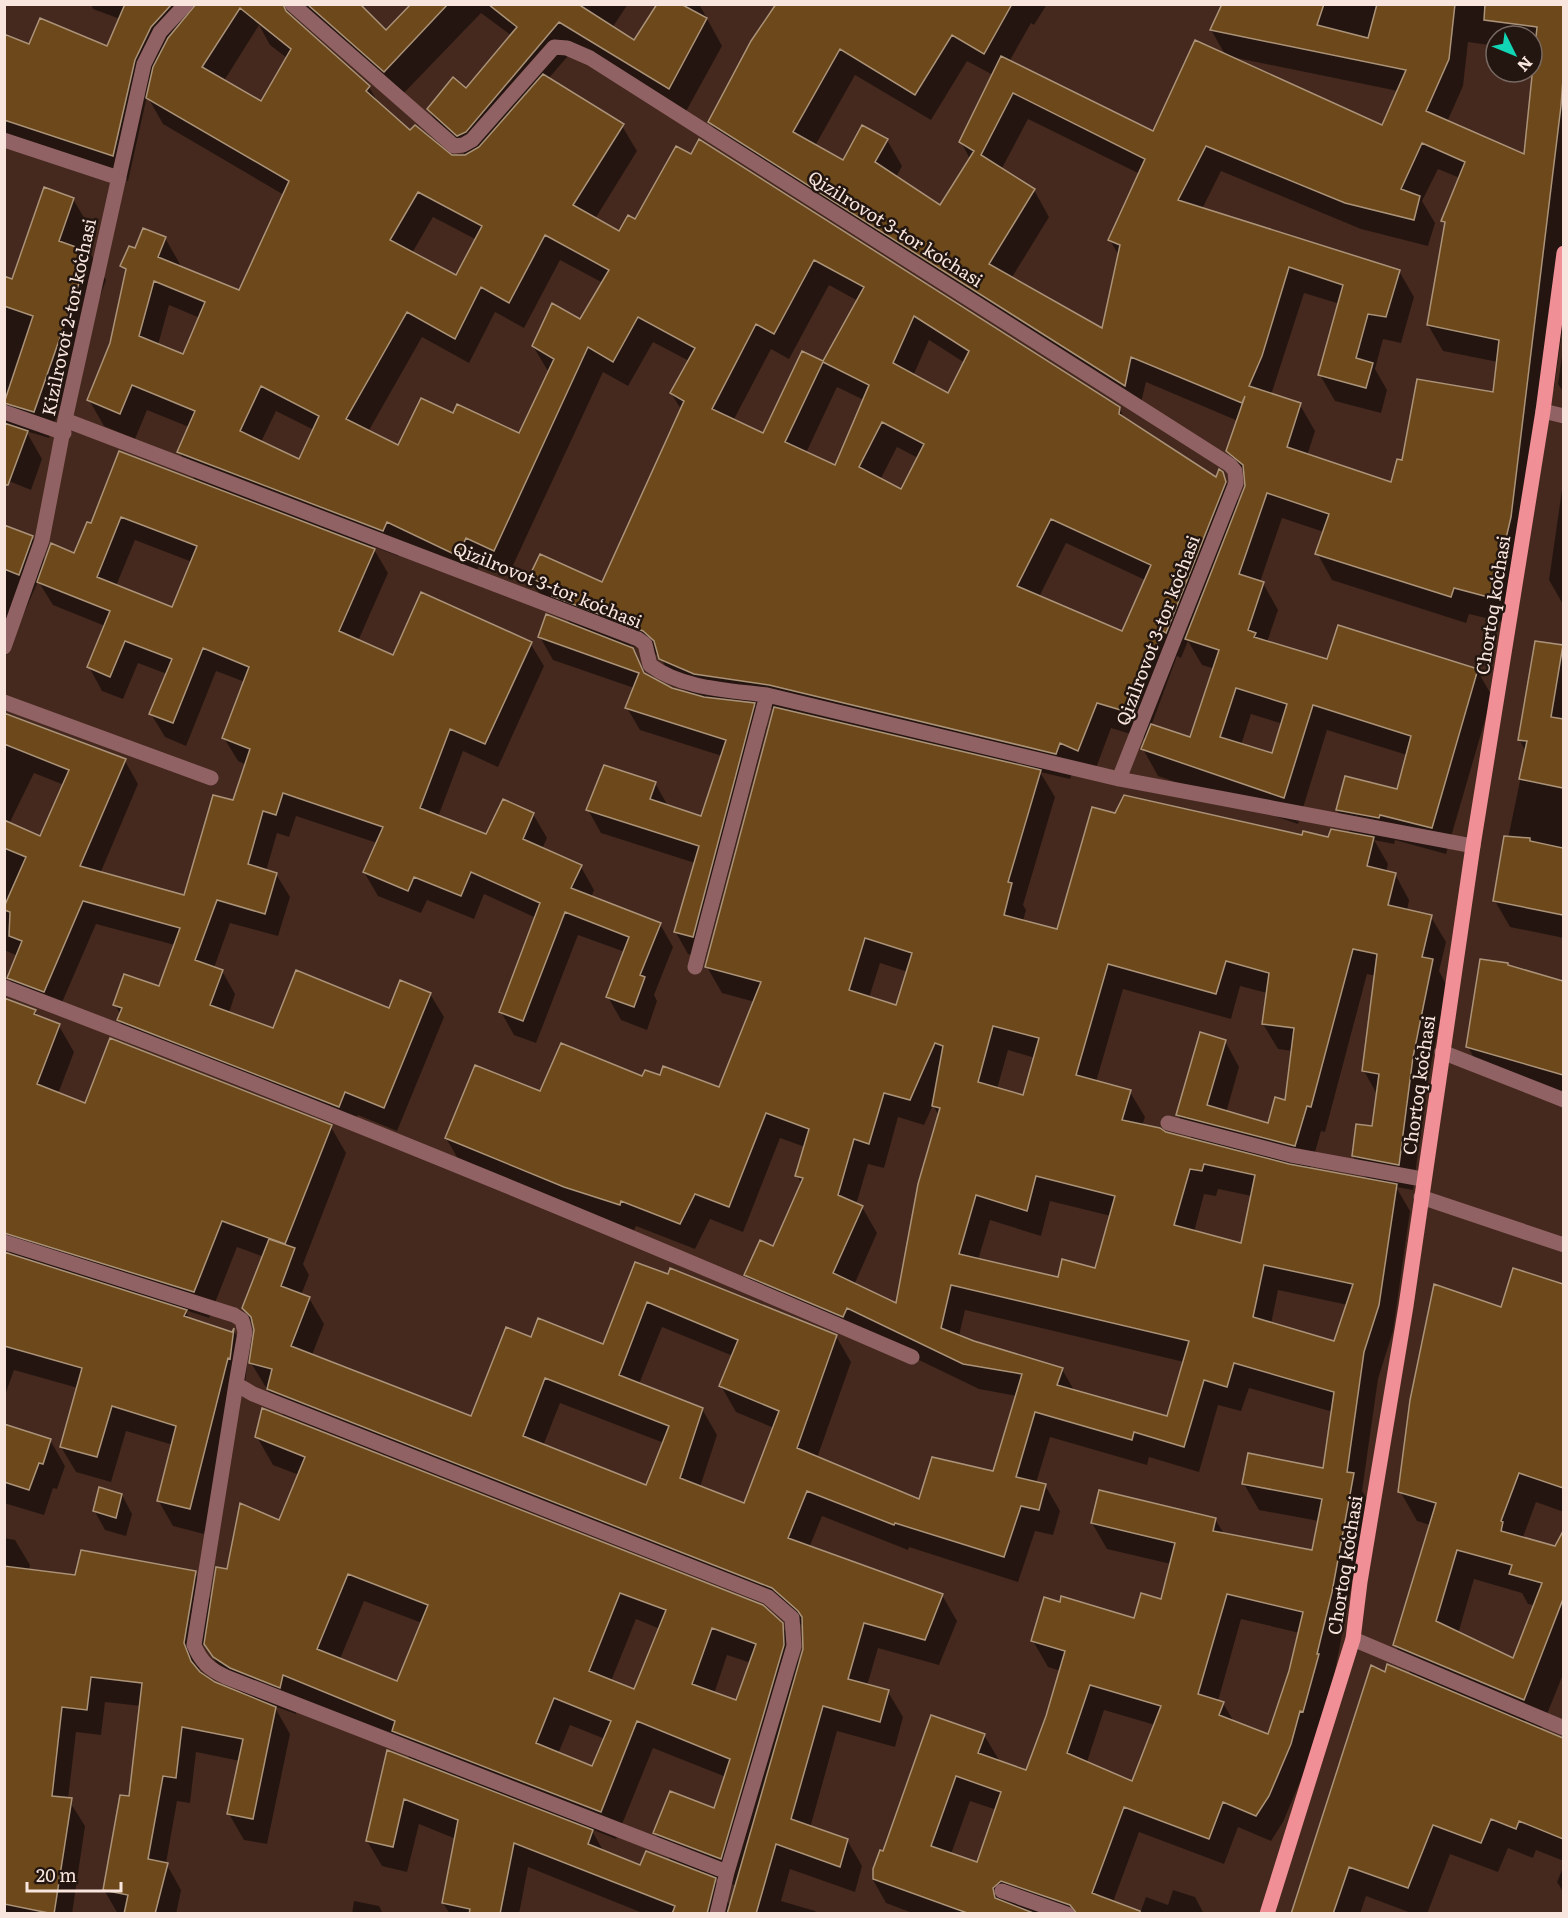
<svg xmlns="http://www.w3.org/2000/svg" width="1568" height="1918" font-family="Literata,serif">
<rect width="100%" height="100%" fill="#45291e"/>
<path fill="#0007" fill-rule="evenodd" d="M91,4H248L289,16L369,87L380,106L411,132L454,157L466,155L444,136L429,110L466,90L512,36L481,13L400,97L303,4H360L386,32L413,4H628L612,28L635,42L659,4H699L722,46L684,115L575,48L548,79L622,126L637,151L595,219L620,233L635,221L677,148L1119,408L1126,421L1217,479L1220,472L1240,503L1247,486L1246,480L1227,450L1238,421L1146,382L1139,411L725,148L710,122L885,4H1047L1034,25L1031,23L1009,62L1154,133L1226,56L1211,30L1294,4H1564V317L1554,389L1545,379L1507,623L1469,614L1466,623L1332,580L1317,553L1324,532L1282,518L1260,582L1263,583L1278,610L1267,642L1328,661L1477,670L1492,696L1446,854L1395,840L1394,844L1374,840L1388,864L1386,872L1395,874L1409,900L1407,911L1431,917L1446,942L1439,971L1447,986L1427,1084L1413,1190L1396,1187L1410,1211L1393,1331L1378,1379L1362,1491L1368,1500L1333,1681L1317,1737L1315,1736L1305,1770L1283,1822L1271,1841L1238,1827L1224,1864L1139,1832L1113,1902L1140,1913L1146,1897L1168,1905L1173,1890L1195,1897L1204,1914H915L886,1903L872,1878L881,1852L884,1853L984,1735L999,1760L1026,1772L1061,1671L1048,1667L1033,1641L1135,1619L1162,1601L1171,1564L1107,1549L1092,1523L1215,1519L1224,1534L1313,1551L1319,1521L1259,1510L1244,1484L1324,1469L1333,1412L1249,1388L1241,1411L1218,1405L1199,1472L1149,1457L1147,1465L1050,1437L1036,1483L1045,1485L1060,1511L1053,1535L1035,1531L1018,1582L909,1547L908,1550L822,1516L809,1548L942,1595L957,1621L939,1665L878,1648L867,1686L888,1692L903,1717L895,1747L837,1731L810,1828L847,1840L862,1866L855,1892L790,1869L781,1901L815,1911L817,1914H645L528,1867L519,1914H450L443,1903L456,1839L419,1824L407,1872L382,1866L367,1841L411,1761L401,1744L298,1702L296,1714L274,1706L290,1734L267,1844L244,1840L229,1814L240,1761L196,1752L190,1803L177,1801L166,1863L181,1890L176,1914H118L104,1890L130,1798L141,1706L105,1702L101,1735L76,1732L68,1799L85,1826L72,1914H4V1538L15,1540L30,1565L29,1570L76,1576L195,1573L212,1602L228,1570L280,1522L299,1475L273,1465L257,1437L781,1624L798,1652L799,1668L805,1649L804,1627L788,1613L283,1415L251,1363L256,1330L243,1308L264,1257L237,1247L209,1318L185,1310L190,1319L233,1334L234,1331L248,1355L245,1384L204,1534L173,1526L158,1500L173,1445L126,1431L111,1482L76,1472L61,1447L78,1388L14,1370L4,1398V1254L12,1256L4,1244V999L35,1011L39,1018L59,1026L74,1052L58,1094L85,1105L331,1127L346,1153L303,1264L309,1275L301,1295L309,1298L324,1324L312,1355L472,1418L532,1339L604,1346L636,1264L836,1336L851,1362L817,1458L919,1501L994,1473L1017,1396L979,1389L861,1332L761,1300L746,1274L774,1248L802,1185L797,1175L805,1147L780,1138L743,1232L710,1219L695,1249L636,1226L634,1230L580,1213L461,1164L446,1138L541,1093L661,1077L720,1089L755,1002L722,993L707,967L775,709L755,706L767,727L705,959L688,954L675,931L695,863L601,833L588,810L655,783L668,806L702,818L722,756L640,730L627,708L634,688L553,660L540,637L571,625L562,611L545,603L530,577L602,584L682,411L671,393L689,361L653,342L628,386L603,372L508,576L480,563L473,581L402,546L398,556L372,546L388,573L358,641L394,657L530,643L544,666L498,767L463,751L438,817L487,836L533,814L547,838L542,849L581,867L594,890L591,898L660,924L673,947L654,995L657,1001L647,1030L621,1020L608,997L625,952L578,935L536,1043L514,1035L501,1012L536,918L484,894L474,919L427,900L421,913L378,896L364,872L377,843L296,816L289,837L277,833L266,871L276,874L290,897L278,936L230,923L214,968L222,971L235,994L229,1013L274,1030L390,1010L430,994L444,1017L397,1131L358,1115L352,1130L132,1043L119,1020L121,1015L115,1005L160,988L175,945L96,924L57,1014L22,1001L9,978L18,956L4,950V714L125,761L138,784L100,874L185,897L233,802L246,765L238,761L224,738L245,682L216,671L186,746L165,737L151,714L167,674L138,663L123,699L102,691L89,667L105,626L53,605L38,581L4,660V526L32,537L46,562L75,555L92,525L196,482L179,452L189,427L147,410L135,439L104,426L89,400L111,344L127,274L122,266L135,250L165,238L180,264L179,267L240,292L284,195L163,124L147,96L128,181L4,139V35L30,46L107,48L120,19L93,9ZM259,25L270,45L287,58L262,103L224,81ZM1496,36H1532V50L1536,51L1525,156L1447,122L1463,86L1468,42L1496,46ZM1232,57L1398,91L1382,127ZM967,61L993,75L961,142L970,159L941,207L896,177L902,166L887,140L843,162L815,146L855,75L931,120ZM1028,119L1140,174L1110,240L1119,256L1103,331L1011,279L1049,217L1034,190L1001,170ZM1438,169L1460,178L1443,221L1446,227L1428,325L1443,351L1498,362L1494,394L1404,462L1392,484L1307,456L1315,431L1300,405L1271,395L1304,293L1340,304L1320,375L1335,401L1381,413L1387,390L1375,369L1383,339L1401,343L1414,297L1399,271L1202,209L1221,171L1361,229L1428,246L1435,223L1422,201ZM433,217L477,240L457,277L412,253ZM560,260L603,283L581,321L533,346L549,373L520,435L454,415L399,447L368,432L422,337L469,363L495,312L524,328ZM829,285L858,301L824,363L803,353L764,435L733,421L771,349L789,359ZM169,305L200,318L184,356L158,345ZM929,340L965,363L949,395L913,376ZM837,387L864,400L836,467L806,453ZM276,411L314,430L300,461L261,442ZM897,447L918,458L901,491L880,480ZM135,540L192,562L173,609L116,586ZM1066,543L1145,580L1123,633L1039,597ZM1188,641L1202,665L1215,669L1191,739L1151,726L1177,656L1181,658ZM630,645L660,656L675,685L697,696L672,689L647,676ZM1251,714L1283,724L1273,755L1241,745ZM1111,728L1147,739L1143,749L1158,776L1298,824L1327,730L1407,755L1398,791L1337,810L1351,834L1329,839L1120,816L1058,931L1023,921L1026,910L1023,905L1055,797L1040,772L1070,779L1074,768L1093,776ZM34,773L64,785L41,838L9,824ZM880,963L908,972L897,1007L869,998ZM1367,974L1376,976L1364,1071L1378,1096L1374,1128L1353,1156L1367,1180L1310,1170L1321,1131L1325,1132ZM1240,986L1267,993L1263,1024L1278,1049L1292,1051L1286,1102L1269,1125L1226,1113L1239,1067L1225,1041L1178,1115L1193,1141L1142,1126L1145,1117L1130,1092L1096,1082L1123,989L1231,1019ZM1008,1050L1035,1058L1024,1096L997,1089ZM933,1105L939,1116L897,1306L854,1285L877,1233L862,1207L856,1205L868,1164L884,1168L898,1117L924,1125ZM1218,1189L1252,1196L1242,1245L1194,1232L1204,1194L1216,1196ZM1050,1201L1111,1216L1096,1270L1059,1279L978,1260L990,1220L1041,1236ZM1278,1290L1348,1305L1335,1342L1271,1324ZM965,1310L1184,1362L1168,1418L1075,1392L1062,1369L959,1336ZM662,1327L733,1356L721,1386L736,1412L774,1428L745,1505L700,1487L717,1435L702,1409L639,1384ZM560,1403L664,1443L647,1487L543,1446ZM364,1601L422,1623L398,1683L340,1659ZM636,1619L660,1629L635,1691L611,1681ZM1241,1619L1300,1633L1290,1672L1268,1736L1234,1722L1223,1703L1218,1701ZM203,1642L231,1685L246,1695L214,1684L199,1673ZM727,1655L751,1663L737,1702L714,1694ZM1104,1710L1155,1725L1133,1783L1087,1762ZM570,1725L605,1739L593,1768L558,1754ZM653,1748L726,1777L715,1810L655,1833L672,1863L641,1867L604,1852L591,1829L616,1839ZM970,1801L997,1810L978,1863L951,1854ZM713,1877L737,1886L731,1907Z
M73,199L89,226L81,250L90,253L106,280L49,438L26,431L42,459L31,490L4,479V278L13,281Z
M1564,342V393L1558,384Z
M1564,476V606L1549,580Z
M1563,647L1564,648V938L1510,927L1495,901L1526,752L1519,739Z
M1509,967L1564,981V1096L1483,1074L1468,1047Z
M1514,1270L1564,1285V1512L1536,1502L1523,1537L1564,1550V1672L1541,1729L1564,1739V1861L1536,1850L1533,1858L1508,1848L1498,1872L1450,1854L1427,1914H1414L1366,1896L1360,1914H1292L1386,1674L1412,1676L1395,1645L1430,1525L1417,1521L1400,1491L1502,1309ZM1474,1579L1522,1593L1528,1604L1534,1605L1514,1660L1458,1634Z
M4,1426L50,1440L65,1466L57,1489L53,1488L44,1515L4,1503Z
M122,1495L132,1514L126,1536L105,1530L94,1510Z
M1564,1865V1893L1557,1882Z
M354,1901L379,1906L383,1914H352Z"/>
<path fill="#6d481a" stroke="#ab9379" stroke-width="1.5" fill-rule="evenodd" d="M125,4H172L151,27L135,60L113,156L4,120V34L29,44L40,18L107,46Z
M196,4H283L286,11L370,86L366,91L410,130L415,125L452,155H465L479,147L543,74L624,124L573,205L619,231L628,215L635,219L676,146L691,154L699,139L1120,407L1119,414L1216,477L1219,469L1223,472L1226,482L1166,633L1163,631L1144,674L1131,713L1097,703L1078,751L1060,743L1056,754L769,685L694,674L659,659L654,641L643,631L552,596L554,589L529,577L540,554L602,582L684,401L670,393L695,348L638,317L613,362L588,347L494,551L466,538L458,556L387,522L383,531L177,452L195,411L132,385L120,414L87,400L110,343L126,269L120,266L129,246L135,248L143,228L166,237L158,257L239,290L289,181L146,98L153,67L168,38ZM240,8L291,49L261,101L202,67ZM418,192L482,226L456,275L390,240ZM545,235L609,270L580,319L552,303L532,346L554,359L519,433L457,404L453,413L421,398L398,445L346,419L407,312L455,339L481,287L509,303ZM814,260L864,287L823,361L802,351L763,433L712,409L756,324L774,334ZM154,281L205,302L183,354L139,336ZM914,316L969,351L948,393L893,363ZM823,362L869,385L835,465L785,442ZM261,386L319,416L299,459L240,431ZM882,422L924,444L901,489L859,467ZM1051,519L1151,565L1122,631L1017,586Z
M307,4H360L386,30L411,4H448L384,72Z
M488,4H578L634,40L657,4H681L707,18L669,89L559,22L466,132L457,136L427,109L453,77L466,88L517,27Z
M776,4H1012L984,54L952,35L915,95L840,49L793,132L843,160L862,125L888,139L875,162L940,205L974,151L959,142L1001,56L1153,131L1195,40L1382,125L1406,70L1210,30L1222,4H1324L1317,25L1368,38L1377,4H1455L1449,59L1426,111L1524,154L1537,27L1484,20L1485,4H1563V79L1561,106L1511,517L1492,598L1454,588L1451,597L1315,554L1329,514L1267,493L1239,574L1264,582L1248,630L1256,633L1254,637L1327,659L1338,625L1478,669L1432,828L1380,815L1379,818L1336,810L1345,776L1397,789L1411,736L1313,705L1284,798L1141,749L1151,724L1190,737L1219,650L1185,639L1245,486L1243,465L1226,451L1245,396L1242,403L1131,357L1125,386L708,122L751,41ZM1013,93L1145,159L1108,240L1120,245L1102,328L989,264L1035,189L981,155ZM1422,143L1465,162L1441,221L1445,222L1427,325L1499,340L1493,392L1417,379L1402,460L1397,459L1391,482L1287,447L1301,403L1249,386L1262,356L1289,267L1343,285L1318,375L1366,388L1373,363L1356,358L1368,314L1386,317L1400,270L1178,200L1206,146L1345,203L1414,220L1420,196L1401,189ZM1236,688L1287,704L1272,753L1220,737Z
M44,187L74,198L59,241L90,252L34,412L4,403L33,316L4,306V276L12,279Z
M4,423L28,431L8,485H4Z
M119,451L375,549L339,631L393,655L421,592L532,642L485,744L450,729L420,808L486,834L503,799L534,813L523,839L582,865L571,888L661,923L640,975L645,977L634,1007L606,997L629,937L565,912L523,1021L499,1012L540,903L471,872L461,896L414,877L408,891L363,872L383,827L283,793L276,815L263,811L248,864L277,873L265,914L217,900L195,960L223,970L210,1005L273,1028L296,970L389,1008L400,980L431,993L384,1108L345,1092L339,1107L117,1020L122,1008L113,1005L124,974L159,986L180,928L83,901L44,992L7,978L22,941L9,936L10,912L4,910V907L26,857L4,848V820L40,836L69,770L4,744V713L126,759L80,866L184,895L213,795L233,800L250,749L222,738L249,667L203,648L173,723L149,714L172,659L125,641L110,677L87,667L110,611L37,582L51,543L74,553L87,522L91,523ZM121,517L197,546L172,607L97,577Z
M4,525L33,536L19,575L4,569Z
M546,614L633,648L644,673L672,688L704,697L755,703L693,937L674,932L699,846L586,810L604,765L656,782L650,799L701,816L726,740L625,708L639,673L538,637Z
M1535,641L1563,645L1551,717L1563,719V788L1519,779L1527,741L1518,740Z
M774,707L1041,770L1008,882L1012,883L1004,915L1057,929L1092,807L1115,813L1124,795L1302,835L1303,831L1328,837L1331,829L1374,837L1367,866L1396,873L1388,905L1432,915L1422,957L1433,959L1413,1057L1399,1165L1352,1156L1356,1124L1372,1126L1379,1074L1362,1071L1377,954L1353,949L1311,1107L1307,1106L1295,1146L1176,1115L1200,1032L1226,1040L1207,1105L1268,1123L1275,1097L1285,1100L1294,1028L1262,1024L1269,973L1226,961L1216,994L1108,964L1076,1075L1131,1090L1122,1120L1160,1128L1166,1132L1289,1164L1397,1184L1379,1305L1364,1352L1347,1472L1354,1473L1332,1592L1317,1654H1319L1303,1712L1300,1711L1291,1744L1269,1796L1256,1816L1223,1802L1209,1839L1124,1807L1092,1893L1140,1911V1914H1077L1070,1905L1001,1881L993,1888L995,1898L1036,1914H970L873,1879V1869L880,1850L883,1851L931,1715L985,1734L978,1753L1026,1770L1046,1716L1065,1651L1031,1641L1044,1597L1060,1602L1061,1596L1134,1618L1141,1593L1161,1599L1175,1543L1091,1523L1099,1490L1216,1518L1213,1531L1312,1550L1322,1499L1242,1484L1248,1453L1323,1468L1334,1392L1234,1363L1227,1387L1204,1380L1184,1447L1134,1432L1132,1440L1035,1412L1016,1477L1046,1484L1039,1510L1021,1506L1004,1557L895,1523L894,1525L807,1491L788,1538L943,1594L925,1640L864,1623L848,1679L889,1690L880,1722L823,1706L791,1819L848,1839L840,1867L776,1844L756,1914H727L803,1649L802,1617L798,1611L772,1588L267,1389L272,1369L249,1363L254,1330L251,1317L242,1308L269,1239L295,1248L281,1286L310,1297L291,1346L471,1416L506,1327L531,1337L538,1318L603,1344L635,1262L668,1274L670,1268L837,1335L797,1448L919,1499L932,1457L993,1471L1022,1374L963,1364L847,1308L843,1317L744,1275L760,1240L773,1246L803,1178L795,1176L809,1129L766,1113L729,1207L695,1194L680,1224L621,1201L620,1205L564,1187L445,1138L475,1065L540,1091L561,1043L642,1076L645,1070L660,1075L663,1066L719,1087L761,982L705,967ZM865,938L912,953L896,1005L849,990ZM993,1026L1039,1038L1023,1095L978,1082ZM935,1043L943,1046L932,1106L940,1108L918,1184L896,1303L833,1273L863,1206L838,1195L854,1139L869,1144L884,1093L910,1100ZM1204,1164L1255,1175L1241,1243L1174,1225L1190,1169L1202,1171ZM1036,1176L1115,1196L1095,1268L1062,1259L1058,1277L959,1254L976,1195L1027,1211ZM1264,1265L1353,1284L1334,1341L1253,1317ZM951,1285L1189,1341L1167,1416L1057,1385L1063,1368L974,1341L941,1328ZM647,1302L738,1340L719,1386L779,1411L744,1503L680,1478L703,1408L619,1375ZM545,1378L669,1426L646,1485L523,1436ZM1227,1594L1303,1612L1289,1671L1268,1734L1219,1715L1224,1702L1198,1694ZM1090,1685L1161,1706L1132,1781L1067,1753ZM956,1776L1001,1792L977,1862L931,1846Z
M1504,836L1530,838V841L1563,848V915L1493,901Z
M1480,959L1508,963V965L1563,981V1075L1466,1047Z
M4,998L36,1010L34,1014L60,1024L37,1084L85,1103L110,1038L332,1125L285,1244L222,1221L194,1292L4,1233Z
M4,1252L187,1310L184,1316L232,1332L234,1328L230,1359L228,1358L190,1509L157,1501L176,1426L112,1406L97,1457L60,1447L82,1368L4,1346Z
M1513,1268L1563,1284V1488L1519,1473L1501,1521L1503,1522L1501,1531L1555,1546L1563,1531V1599L1524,1700L1393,1645L1436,1503L1398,1492L1410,1400L1434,1284L1501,1307ZM1457,1550L1512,1565L1509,1574L1542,1583L1513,1658L1436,1621Z
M262,1408L763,1605L783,1623L784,1645L721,1859L653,1833L670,1791L714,1808L730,1759L637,1721L601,1812L392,1731L395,1721L283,1675L280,1688L230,1668L213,1657L204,1644L216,1567L227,1569L240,1503L279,1520L305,1457L255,1437ZM348,1574L428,1605L397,1681L317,1649ZM620,1593L666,1610L634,1689L589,1671ZM712,1628L756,1644L736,1700L692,1684ZM554,1698L611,1721L592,1766L536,1743Z
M4,1424L51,1439L43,1464L39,1463L29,1490L4,1482Z
M99,1487L122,1494L116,1518L93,1511Z
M81,1550L196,1571L184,1643L191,1661L200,1672L215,1682L276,1707L253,1819L227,1814L243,1739L182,1727L176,1778L163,1776L148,1859L168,1863L155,1914H124L128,1895L103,1890L120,1795L129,1796L142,1683L91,1677L87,1710L62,1707L52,1796L72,1798L54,1914L4,1904V1566L75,1575Z
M1387,1664L1563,1738V1839L1519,1821L1516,1829L1491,1819L1481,1843L1433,1825L1408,1888L1349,1867L1333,1914H1291L1371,1665L1385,1672Z
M387,1750L593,1830L588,1844L640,1865L646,1851L716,1878L707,1914H672L675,1906L514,1843L500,1914H469L470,1909L442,1903L458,1820L404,1799L393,1847L366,1841Z"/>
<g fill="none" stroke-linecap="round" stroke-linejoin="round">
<path stroke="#916264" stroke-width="15" d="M292,4L454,146L463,145L472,140L554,47L567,48L590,58L1230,465L1235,471L1236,483L1119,779
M4,140L119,178
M1543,411L1564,416
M4,412L64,433
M65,420L638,639L645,644L650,665C682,689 729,690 767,695L1119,779L1473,846
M4,647L42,540L65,420L144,64L160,32L186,4
M4,702L211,778
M695,967L767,695
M4,987C310,1103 612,1227 912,1357
M1442,1052L1564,1100
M1168,1123L1291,1155L1422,1179
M1421,1197L1564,1245
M4,1242L234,1315L242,1320L245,1332L236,1384L253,1394L768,1597L792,1618L794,1646L727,1872L717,1914
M236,1384L194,1645C201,1662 209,1669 226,1677L727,1872
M1353,1639L1564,1728
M1002,1891L1067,1914"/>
<path stroke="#f08f96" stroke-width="15" d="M1267,1914L1353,1639L1360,1582L1406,1306L1473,846L1543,411L1564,253"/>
</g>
<g text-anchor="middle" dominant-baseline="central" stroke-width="5" stroke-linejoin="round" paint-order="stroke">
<g font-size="18" fill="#f8e5de" stroke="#231610">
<text transform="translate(896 228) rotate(32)">Qizilrovot 3-tor koʻchasi</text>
<text transform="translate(68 317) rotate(-78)">Kizilrovot 2-tor koʻchasi</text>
<text transform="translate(548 584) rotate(22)">Qizilrovot 3-tor koʻchasi</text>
<text transform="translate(1492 605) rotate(-81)">Chortoq koʻchasi</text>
<text transform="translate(1157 630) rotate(-69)">Qizilrovot 3-tor koʻchasi</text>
<text transform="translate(1418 1085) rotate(-82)">Chortoq koʻchasi</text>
<text transform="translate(1344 1565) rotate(-81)">Chortoq koʻchasi</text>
</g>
</g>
<rect width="1568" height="1918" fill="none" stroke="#f8e5de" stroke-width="12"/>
<g transform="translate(1514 54) rotate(133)"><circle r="28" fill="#231610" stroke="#786962" stroke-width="1.5"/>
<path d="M0-4.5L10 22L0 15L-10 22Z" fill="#11d5b4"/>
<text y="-9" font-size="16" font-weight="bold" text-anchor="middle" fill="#f8e5de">N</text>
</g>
<path d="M27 1882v9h94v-9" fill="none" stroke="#f8e5de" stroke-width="3"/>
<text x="36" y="1882" font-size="18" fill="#f8e5de" stroke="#231610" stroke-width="4.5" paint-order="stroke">20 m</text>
</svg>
